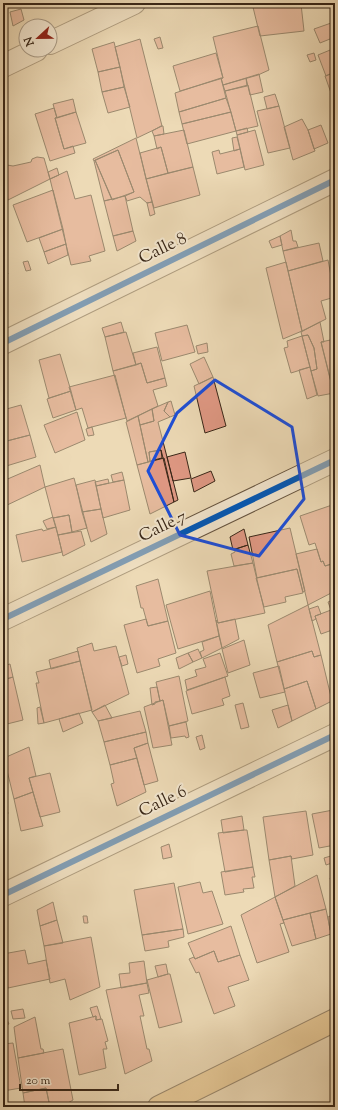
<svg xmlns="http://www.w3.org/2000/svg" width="338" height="1110" font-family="'Sorts Mill Goudy',serif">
<rect width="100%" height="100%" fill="#eddab6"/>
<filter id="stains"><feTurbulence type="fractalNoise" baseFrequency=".005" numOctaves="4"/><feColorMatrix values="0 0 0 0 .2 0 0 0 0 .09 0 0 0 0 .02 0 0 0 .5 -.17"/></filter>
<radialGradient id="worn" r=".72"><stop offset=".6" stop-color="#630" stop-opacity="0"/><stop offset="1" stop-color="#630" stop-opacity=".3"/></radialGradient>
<path fill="#df9883" stroke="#382617" d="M252,3L301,4L304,31L260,36Z
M21,9L24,20L13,26L10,12Z
M334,22L335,37L320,43L314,29Z
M258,26L269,70L258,75L223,85L221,78H223L213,37Z
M160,37L163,48L158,49L154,39Z
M140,39L162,126L137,138L115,47Z
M114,42L120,67L98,72L92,49Z
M335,48V72L326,76L318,55Z
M216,53L223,78L180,91L173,66Z
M314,53L316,60L310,62L307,55Z
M120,67L124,87L102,92L98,72Z
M335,72V91L331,93L325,76Z
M259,74L263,92L250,95L246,78Z
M221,78L226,98L179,112L175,93Z
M246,78L247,86L225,91L223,85Z
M248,85L258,126L236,131L225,91Z
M124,87L130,107L108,113L102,92Z
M275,94L279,106L267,109L264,97Z
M226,98L231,112L182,124L179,112Z
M73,99L76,112L57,118L53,104Z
M279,106L290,148L268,153L257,111Z
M54,108L57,118H55L64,149L73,146L75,153L50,161L35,114Z
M76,112L86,143L64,149L55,118Z
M231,112L236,131L187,144L182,124Z
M302,119L308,130L315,151L293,160L284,127Z
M321,125L328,143L314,149L308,130Z
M161,126H163L164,134L154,136L152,131Z
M247,128L248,132L237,135L236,131Z
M184,130L193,167L168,173L161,147L157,149L154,136Z
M255,130L264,165L245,170L237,135Z
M237,137L240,149L234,151L232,138Z
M136,138L152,202L147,203L140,197L127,201L125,196L134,192L118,150L94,161L93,159Z
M161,147L168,173L146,179L140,153Z
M240,149L244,167L217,174L212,152L219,150L220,154Z
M118,150L134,192L112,200L95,160Z
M37,157L44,158L50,179L8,200L3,183V168L7,165L13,166L31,162L32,159Z
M95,160L112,199L104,201L94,161Z
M193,167L200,195L154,208L146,179Z
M57,168L59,175L50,179L48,172Z
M67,171L75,199L91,195L105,251L89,256L91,261L71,265L50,179Z
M53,190L63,229L27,242L13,205Z
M125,196L133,231L113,236L104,201Z
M152,202L155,214L150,216L147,203Z
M63,229L66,244L44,252L39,238Z
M291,230L293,241H296L298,247L283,251L280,236Z
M133,231L136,241L117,251L113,236Z
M280,236L282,245L272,248L269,241Z
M319,243L323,261L288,271L283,251Z
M66,244L68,255L48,264L44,252Z
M3,259L8,274L3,276Z
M328,260L335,297L321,301L326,319L302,331L288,271Z
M28,261L31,270L26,271L23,262Z
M286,262L302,331L283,339L266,268Z
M3,278L6,289H3Z
M121,322L124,332L105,337L102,328Z
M320,322L324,342H321L334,393L318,396L311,371L317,369L314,348L308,335L302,336L301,332Z
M187,325L195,352L162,361L155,333Z
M126,332L136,365L113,371L105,337Z
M308,335L314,348L317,369L311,371L302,336Z
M302,336L310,367L291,373L284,348L288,347L287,341Z
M335,339V395H334L321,342Z
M207,343L208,352L198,354L196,346Z
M157,347L165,378L147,383L141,363L136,365L133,353Z
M60,354L71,391L49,398L39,360Z
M204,357L213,377L199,384L190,364Z
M141,363L147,383L165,378L167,386L153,390L158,406L127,421L113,371Z
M310,367L317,395L307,399L299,370Z
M115,375L126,418L88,428L82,408L76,410L69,387Z
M213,377L226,426L205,433L194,386Z
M71,391L76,410L53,418L47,399Z
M171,401L175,415L170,417L164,411L168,402Z
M168,402L164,411L170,417L158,422L178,500L174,502L161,450L149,452L150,461L148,462L140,425L154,421L152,409Z
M21,405L30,435L3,442V410Z
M152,409L154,421L140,425L138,416Z
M77,412L85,440L55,453L44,425Z
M138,416L148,462L137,465L126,422Z
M92,427L94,435L88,436L86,429Z
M30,435L36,457L3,467V442Z
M161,450L162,458L150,461L149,452Z
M185,452L191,478L173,481L167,457Z
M164,458L174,502L150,514L137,465Z
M40,465L45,487L3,507V481Z
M3,469L7,480L3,481Z
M211,471L215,481L194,492L191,479Z
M122,472L124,480L113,482L111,475Z
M74,478L87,528L72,532L69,515L53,518L45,487Z
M108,479L109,483L96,486L95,482Z
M95,480L101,509L82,512L76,485Z
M124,480L130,510L103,518L96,486Z
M335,504V563L325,566L323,561L321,562L315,543L309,545L300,516Z
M101,509L107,534L91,542L82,512Z
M69,515L72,532L58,535L53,518Z
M53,517L56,527L47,529L43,521Z
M56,527L62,552L22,562L16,535L42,529L43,531Z
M290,528L305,591L303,592L297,569L257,578L249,537Z
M244,529L248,545L233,550L230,537Z
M81,531L85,545L63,556L58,535Z
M248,545L253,563L234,566L231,554L235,552V549Z
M317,549L321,562L323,561L325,566L335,563V591L308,605L296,554Z
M253,563L265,613L218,623L207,571Z
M297,569L303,593L285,597L286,602L264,607L256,578Z
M158,579L168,621L148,626L143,608H141L136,586Z
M210,591L219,636L178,649L166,605Z
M335,599V629L321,634L315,616L331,610L328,602Z
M308,605L321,655L314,657L312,651L277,662L268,625Z
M318,606L321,614L315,616L316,619L312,621L309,609Z
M146,619L148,626L168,621L176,653L158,659L160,666L137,673L124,625Z
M235,619L239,639L222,648L216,620L218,623Z
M219,636L222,648L202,658L200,652L204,650L202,642Z
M244,640L250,665L228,673L222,649Z
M92,643L94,651L116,646L129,694L92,712L77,648Z
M198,649L202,658L193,662L188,653Z
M78,651L80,661L51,669L49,660Z
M312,651L314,657L321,655L332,701L316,709L307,681L284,689L277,662Z
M188,653L193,662L179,669L176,658Z
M220,653L228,676L187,690L185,680L197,676L195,670L206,667L203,659Z
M126,655L128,664L122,666L119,657Z
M80,661L92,710L44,723L36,683H39L36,672Z
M10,664L13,677L3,680V666Z
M279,666L285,692L260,698L253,673Z
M179,676L188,721L169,726L163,700L160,701L156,682Z
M13,677L23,720L3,725V680Z
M225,677L230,696L222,699L224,705L192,714L186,691Z
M307,681L316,709L292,721L284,689Z
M157,687L160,701L155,702V704L152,705L150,688Z
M163,700L172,745L153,748L144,707Z
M243,703L249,727L241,729L235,705Z
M105,705L112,718L98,721L92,712Z
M288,705L292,721L278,728L272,710Z
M40,707L44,723L38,724L37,708Z
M140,711L146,732L104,742L98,721Z
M79,713L83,723L63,732L59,719Z
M186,722L189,737L186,738L185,736L171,738L169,726Z
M146,732L148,743L134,748L137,758L110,765L104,742Z
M202,735L205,748L200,750L196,737Z
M148,743L158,781L144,785L134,748Z
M29,747L36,776L29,778L33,792L14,799L4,758Z
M3,758L7,769L3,770Z
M137,758L146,792L117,806L111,784L114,783L110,765Z
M50,773L60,812L40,817L29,778Z
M33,792L43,826L21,831L14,799Z
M3,799L8,813L5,821L3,822Z
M333,810L335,845L319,848L312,814Z
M306,811L313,855L292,859L291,856L269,860L263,817Z
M242,816L244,830L223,833L221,820Z
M244,830H247L253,867L225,872L218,833Z
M169,844L172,857L163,859L161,847Z
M334,855L335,862L326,865L324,858Z
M291,856L295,886L275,897L269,860Z
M253,867L255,877H252L254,888L243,889L244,892L225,895L221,872Z
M317,875L326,909L283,920L275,897Z
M335,877V898L330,878Z
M200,882L203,893L212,891L223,924L188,934L178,887Z
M174,883L183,929L142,935L134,890Z
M275,897L284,923L280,924L289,952L257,963L241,915Z
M53,902L57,920L40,926L37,910Z
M326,909L331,934L316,939L310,913Z
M310,913L316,939L292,946L283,920Z
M332,915L334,929L330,930L328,917Z
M83,916H87L88,923H84Z
M57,920L63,943L44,946L40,926Z
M231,926L240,955L218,962L214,951L195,959L188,943Z
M183,929L184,937L168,941L169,947L145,951L142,935Z
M91,937L100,987L70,1000L65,979L50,983L44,946Z
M25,950L28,964L46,960L50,979L8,988L3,966V954Z
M214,951L218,962L240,955L249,980L228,987L235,1006L214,1014L199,972L196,973L189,959L194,957L195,959Z
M144,961L147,983L121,988L119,974L130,973L129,963Z
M166,964L168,974L158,977L155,966Z
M168,974H170L182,1022L159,1028L147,980Z
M147,983L149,993L139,995L144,1016H140L147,1049H149L152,1061L125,1074L106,990Z
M97,1006L101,1019L96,1020V1016L93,1017L90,1008Z
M23,1009L25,1018L13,1019L11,1011Z
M3,1012L9,1024L3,1026Z
M96,1016V1020L102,1019L108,1041L105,1042L107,1049H103L106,1068L79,1075L69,1023Z
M35,1017L41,1049H43L44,1053L18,1058L14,1027Z
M13,1043L21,1088L3,1091V1044Z
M63,1049L73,1100L66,1104L50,1107L46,1088L23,1093L18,1058Z
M46,1088L50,1107H25L23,1093Z"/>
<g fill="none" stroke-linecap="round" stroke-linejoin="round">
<defs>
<path id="minor" d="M50,43L134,3
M3,66L36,50
M3,343L335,180
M3,619L335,460
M3,895L335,735"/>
<path id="major" d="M159,1107L335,1020"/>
</defs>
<use href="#minor" stroke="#65533f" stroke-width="24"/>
<use href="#major" stroke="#382617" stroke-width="24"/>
<use href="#minor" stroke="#f3e7d0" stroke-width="22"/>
<use href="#major" stroke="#e6bd7b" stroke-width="22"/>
<defs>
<path id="cycleway" d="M3,343L335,180
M3,619L335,460
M3,895L335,735"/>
</defs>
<use href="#cycleway" stroke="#f3e7d0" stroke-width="8"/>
<use href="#cycleway" stroke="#0057b8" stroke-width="6"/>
</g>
<path d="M0 0H338V1110H0ZM215,380L292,427L304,499L259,556L180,535L148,471L177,413Z" fill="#eddab6" fill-opacity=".55" fill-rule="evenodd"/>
<path fill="none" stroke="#1d4ed8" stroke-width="3" stroke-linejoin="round" d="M215,380L292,427L304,499L259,556L180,535L148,471L177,413Z"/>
<g text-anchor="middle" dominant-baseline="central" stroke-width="4" stroke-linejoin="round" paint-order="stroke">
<g font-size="17" fill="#382617" stroke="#f3e7d0">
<text transform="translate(163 249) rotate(-26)">Calle 8</text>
<text transform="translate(163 527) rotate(-26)">Calle 7</text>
<text transform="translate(163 802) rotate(-26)">Calle 6</text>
</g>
</g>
<rect width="338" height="1110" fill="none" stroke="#eddab6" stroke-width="16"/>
<rect x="4" y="4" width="330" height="1102" fill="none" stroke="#382617" stroke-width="2"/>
<rect x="8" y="8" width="322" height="1094" fill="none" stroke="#382617"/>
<g transform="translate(38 38) rotate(248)"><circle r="19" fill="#f3e7d0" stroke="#a89a86"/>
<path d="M0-3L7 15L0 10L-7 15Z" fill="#8f2418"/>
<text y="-6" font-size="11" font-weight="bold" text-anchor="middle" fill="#382617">N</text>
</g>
<path d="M20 1084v6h98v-6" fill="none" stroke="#382617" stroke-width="2"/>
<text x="26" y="1084" font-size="12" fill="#382617" stroke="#f3e7d0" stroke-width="3" paint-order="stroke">20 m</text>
<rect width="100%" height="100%" filter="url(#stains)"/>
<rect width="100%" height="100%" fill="url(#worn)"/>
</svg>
